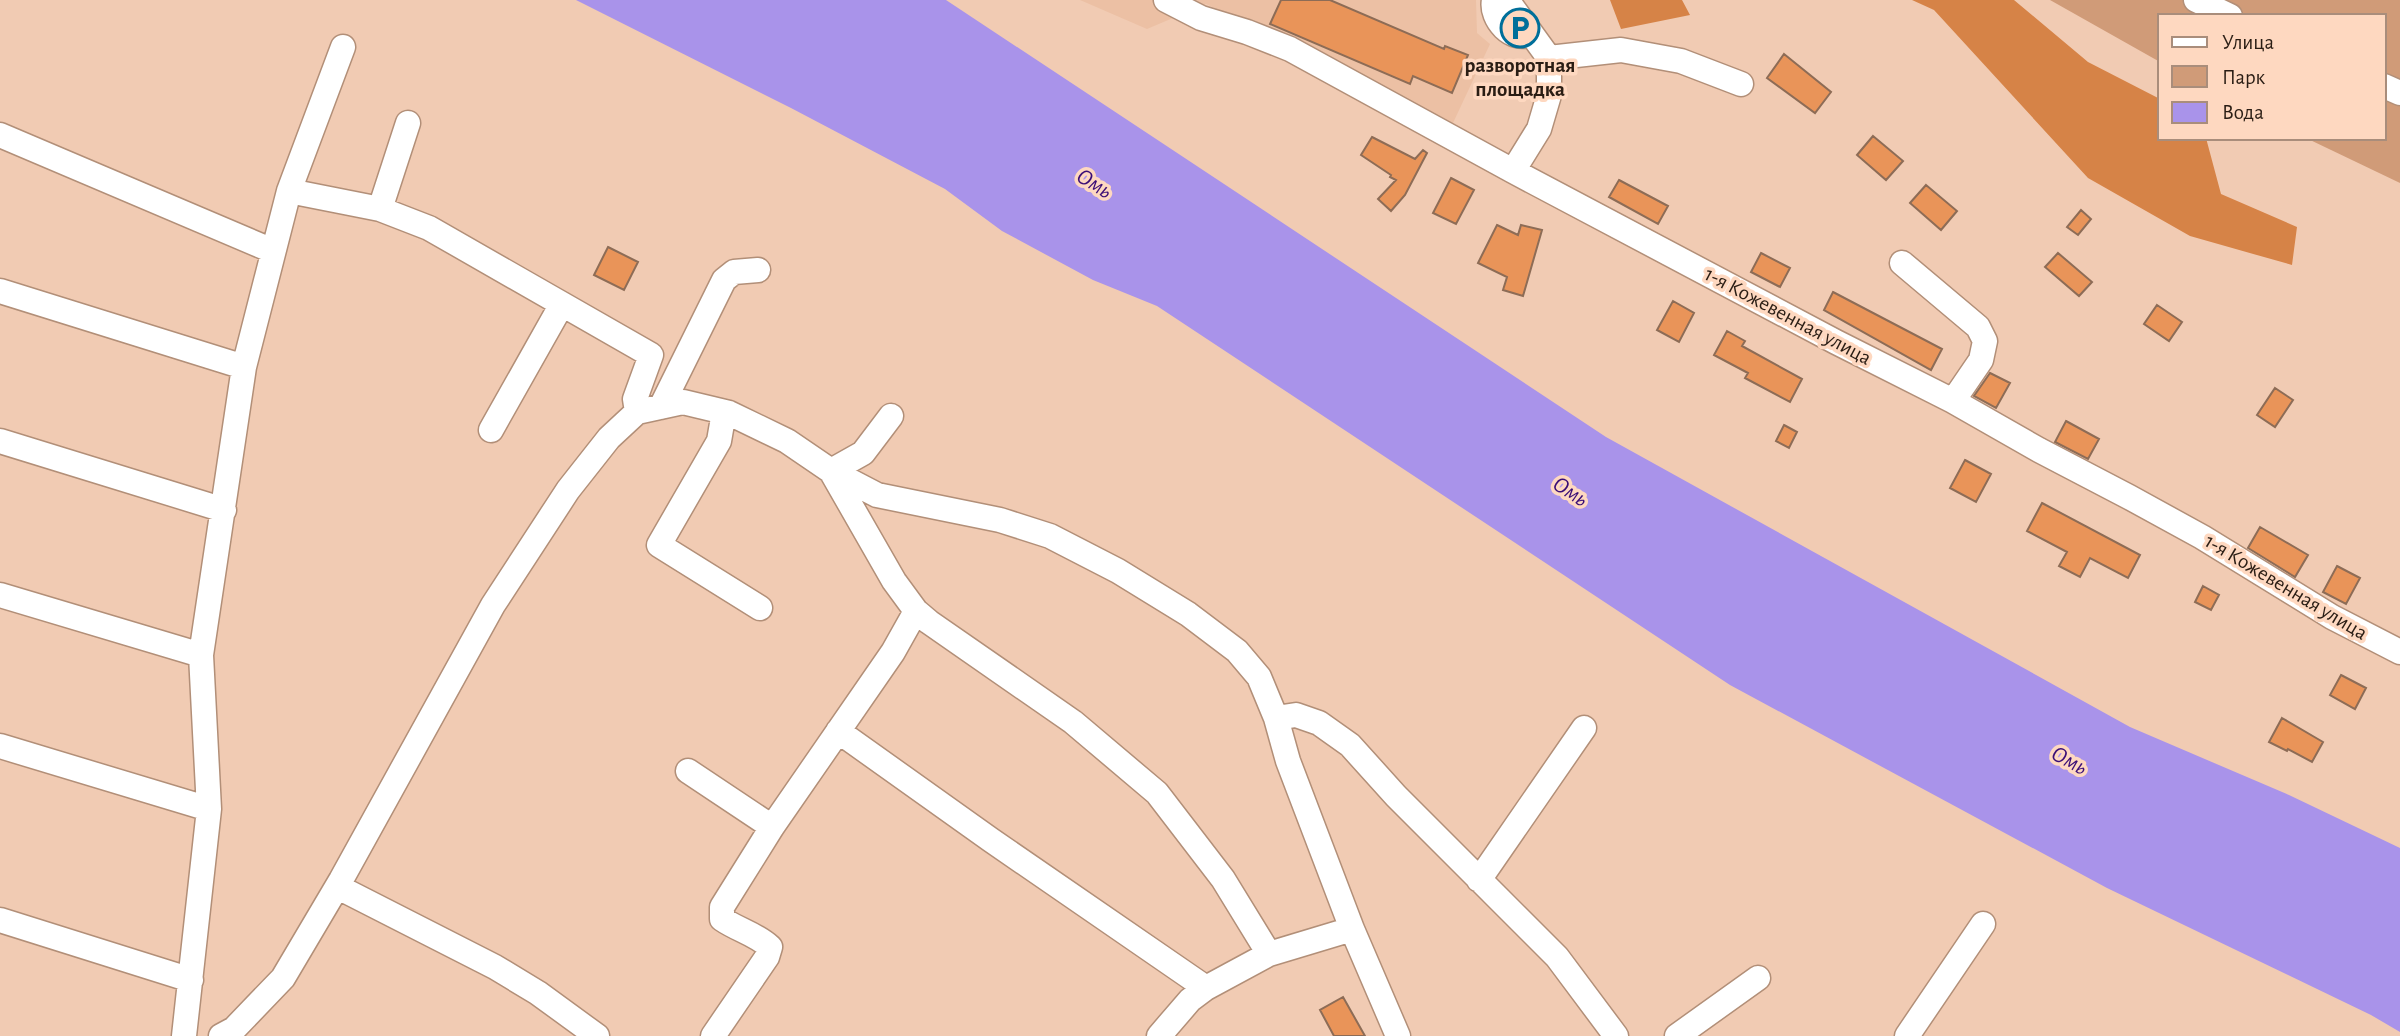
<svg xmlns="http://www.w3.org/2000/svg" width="2400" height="1036" font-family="'Alegreya Sans',sans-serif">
<rect width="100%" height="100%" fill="#f1cbb3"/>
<path fill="#ecc0a4" d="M1080,0H1476L1477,33L1490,44L1453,123L1206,4L1147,29Z"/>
<path fill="#d09b78" d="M2050,0H2400V183L2306,138H2384V16H2160V62Z"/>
<path fill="#d68347" d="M1610,0H1682L1690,15L1621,29Z
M1912,0H2014L2088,62L2160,99V138H2206L2221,194L2297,227L2292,265L2190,236L2088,178L1934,10Z"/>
<path fill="#a993ea" d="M576,0H946L949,2L1606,437L2130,727L2289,795L2400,848V1032L2371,1015L2107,888L1730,685L1157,306L1093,280L1002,231L945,189L791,108Z"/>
<path fill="#e99459" stroke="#8d6c56" stroke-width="2" d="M1281,0H1330L1444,49L1445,46L1468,55L1452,93L1413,76L1410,84L1270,24Z
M1784,54L1831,92L1815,113L1767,78Z
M1873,136L1903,161L1886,180L1857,155Z
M1372,137L1415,159L1423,150L1427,153L1405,195L1391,211L1378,199L1396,180L1390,177L1391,175L1361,155Z
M1451,178L1474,190L1456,224L1433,213Z
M1619,180L1668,206L1658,224L1609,197Z
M1926,185L1957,211L1941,230L1910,203Z
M2081,210L2091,219L2078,235L2067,227Z
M1497,225L1518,235L1521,225L1542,230L1523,296L1503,290L1507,277L1478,263Z
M608,247L638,262L624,290L594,275Z
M1761,253L1790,268L1780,287L1751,272Z
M2058,253L2092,282L2079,296L2045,267Z
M1833,292L1942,349L1931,370L1824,310Z
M1673,301L1694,313L1679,342L1657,330Z
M2157,305L2182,322L2169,341L2144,324Z
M1727,331L1745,341L1742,346L1802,379L1790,402L1745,378L1748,373L1714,355Z
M1990,373L2010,383L1996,408L1974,396Z
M2275,388L2293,400L2275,427L2257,415Z
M2066,421L2099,439L2088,459L2055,442Z
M1784,425L1797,432L1789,448L1776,441Z
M1965,460L1991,474L1976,502L1950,488Z
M2042,503L2140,555L2128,578L2090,558L2080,577L2059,566L2067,552L2027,531Z
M2260,527L2308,555L2295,577L2248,548Z
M2337,566L2360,578L2346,604L2323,592Z
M2203,586L2219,595L2211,610L2195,602Z
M2341,675L2366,688L2355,709L2330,695Z
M2282,718L2323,742L2312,762L2288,749L2287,751L2269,742Z
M1343,997L1365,1036H1334L1320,1010Z"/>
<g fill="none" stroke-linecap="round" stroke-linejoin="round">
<defs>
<path id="minor" d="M1166,0L1201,18L1247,32L1290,49L1513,171L1836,342L1953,401L2039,450L2129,497L2202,537L2332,617L2400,652
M1494,0C1490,19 1513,44 1531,33
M1507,0L1549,58V95L1539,129L1513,171
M2196,0L2230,16
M1549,58L1621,50L1681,61L1741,84
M2384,86L2400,93
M0,135L273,251
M289,191L380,209L429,228L651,355L635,399L637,412
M380,209L408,123
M1902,263L1978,327L1985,341L1981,360L1953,401
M0,291L244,367
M661,407L724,280L734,272L758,270
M724,412L719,441L659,545L760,608
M891,416L863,453L831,471L894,581L916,611L929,622L1073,722L1157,793L1223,879L1269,954
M491,430L562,304
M0,441L224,510
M0,595L201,655
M1276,718L1296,715L1319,723L1350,745L1396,796L1557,957L1616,1036
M838,731L991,840L1206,988
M0,746L209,809
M688,771L772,827
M1479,880L1584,728
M338,887L495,967L538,993L597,1036
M0,920L191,980
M184,1036L209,809L201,655L244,367L289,191L343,47
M221,1036L234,1029L283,978L341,880L493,605L568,490L609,438L637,412L683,402L729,413L787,441L831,471L877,495L1000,520L1050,536L1118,571L1188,614L1237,651L1259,677L1276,718L1288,761L1352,929L1398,1036
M713,1036L767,957L770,947C756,934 738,930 722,919V907L772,827L893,652L916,611
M1159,1036L1190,1000L1206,988L1269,954L1352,929
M1677,1036L1758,978
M1907,1036L1983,924"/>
</defs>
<use href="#minor" stroke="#b28f78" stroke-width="27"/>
<use href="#minor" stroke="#fff" stroke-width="24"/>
</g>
<defs>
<symbol id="parking-ring" viewBox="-11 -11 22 22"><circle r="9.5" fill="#fed8c0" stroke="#006f9a" stroke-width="1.5"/><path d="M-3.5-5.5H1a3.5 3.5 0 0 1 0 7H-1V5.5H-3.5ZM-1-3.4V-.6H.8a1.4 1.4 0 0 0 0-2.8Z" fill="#006f9a"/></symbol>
</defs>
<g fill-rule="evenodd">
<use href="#parking-ring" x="1498" y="6" width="44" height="44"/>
</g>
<g text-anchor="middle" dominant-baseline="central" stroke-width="7" stroke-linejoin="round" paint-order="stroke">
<g font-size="21" font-weight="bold" fill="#2a1d14" stroke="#fed8c0">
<text x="1520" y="65">разворотная<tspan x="1520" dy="24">площадка</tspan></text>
</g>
<g font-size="21" fill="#2a1d14" stroke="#fed8c0">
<text transform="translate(1788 316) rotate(28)">1-я Кожевенная улица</text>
<text transform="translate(2286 587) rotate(31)">1-я Кожевенная улица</text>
</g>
<g font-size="23" font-style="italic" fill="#3a0d76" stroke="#fed8c0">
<text transform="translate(1094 184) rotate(32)">Омь</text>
<text transform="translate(1570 492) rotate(33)">Омь</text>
<text transform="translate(2069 761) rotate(28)">Омь</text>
</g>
</g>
<rect x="2158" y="14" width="228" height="126" fill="#fed8c0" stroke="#a98d7b" stroke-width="2"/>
<rect x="2172" y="37" width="35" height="10" fill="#ffffff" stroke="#a98d7b" stroke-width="2"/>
<text x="2222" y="49" font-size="21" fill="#2a1d14">Улица</text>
<rect x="2172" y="66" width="35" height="21" fill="#d09b78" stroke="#a98d7b" stroke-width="2"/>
<text x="2222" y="84" font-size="21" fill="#2a1d14">Парк</text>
<rect x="2172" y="102" width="35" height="21" fill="#a993ea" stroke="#a98d7b" stroke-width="2"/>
<text x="2222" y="119" font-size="21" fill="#2a1d14">Вода</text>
</svg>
